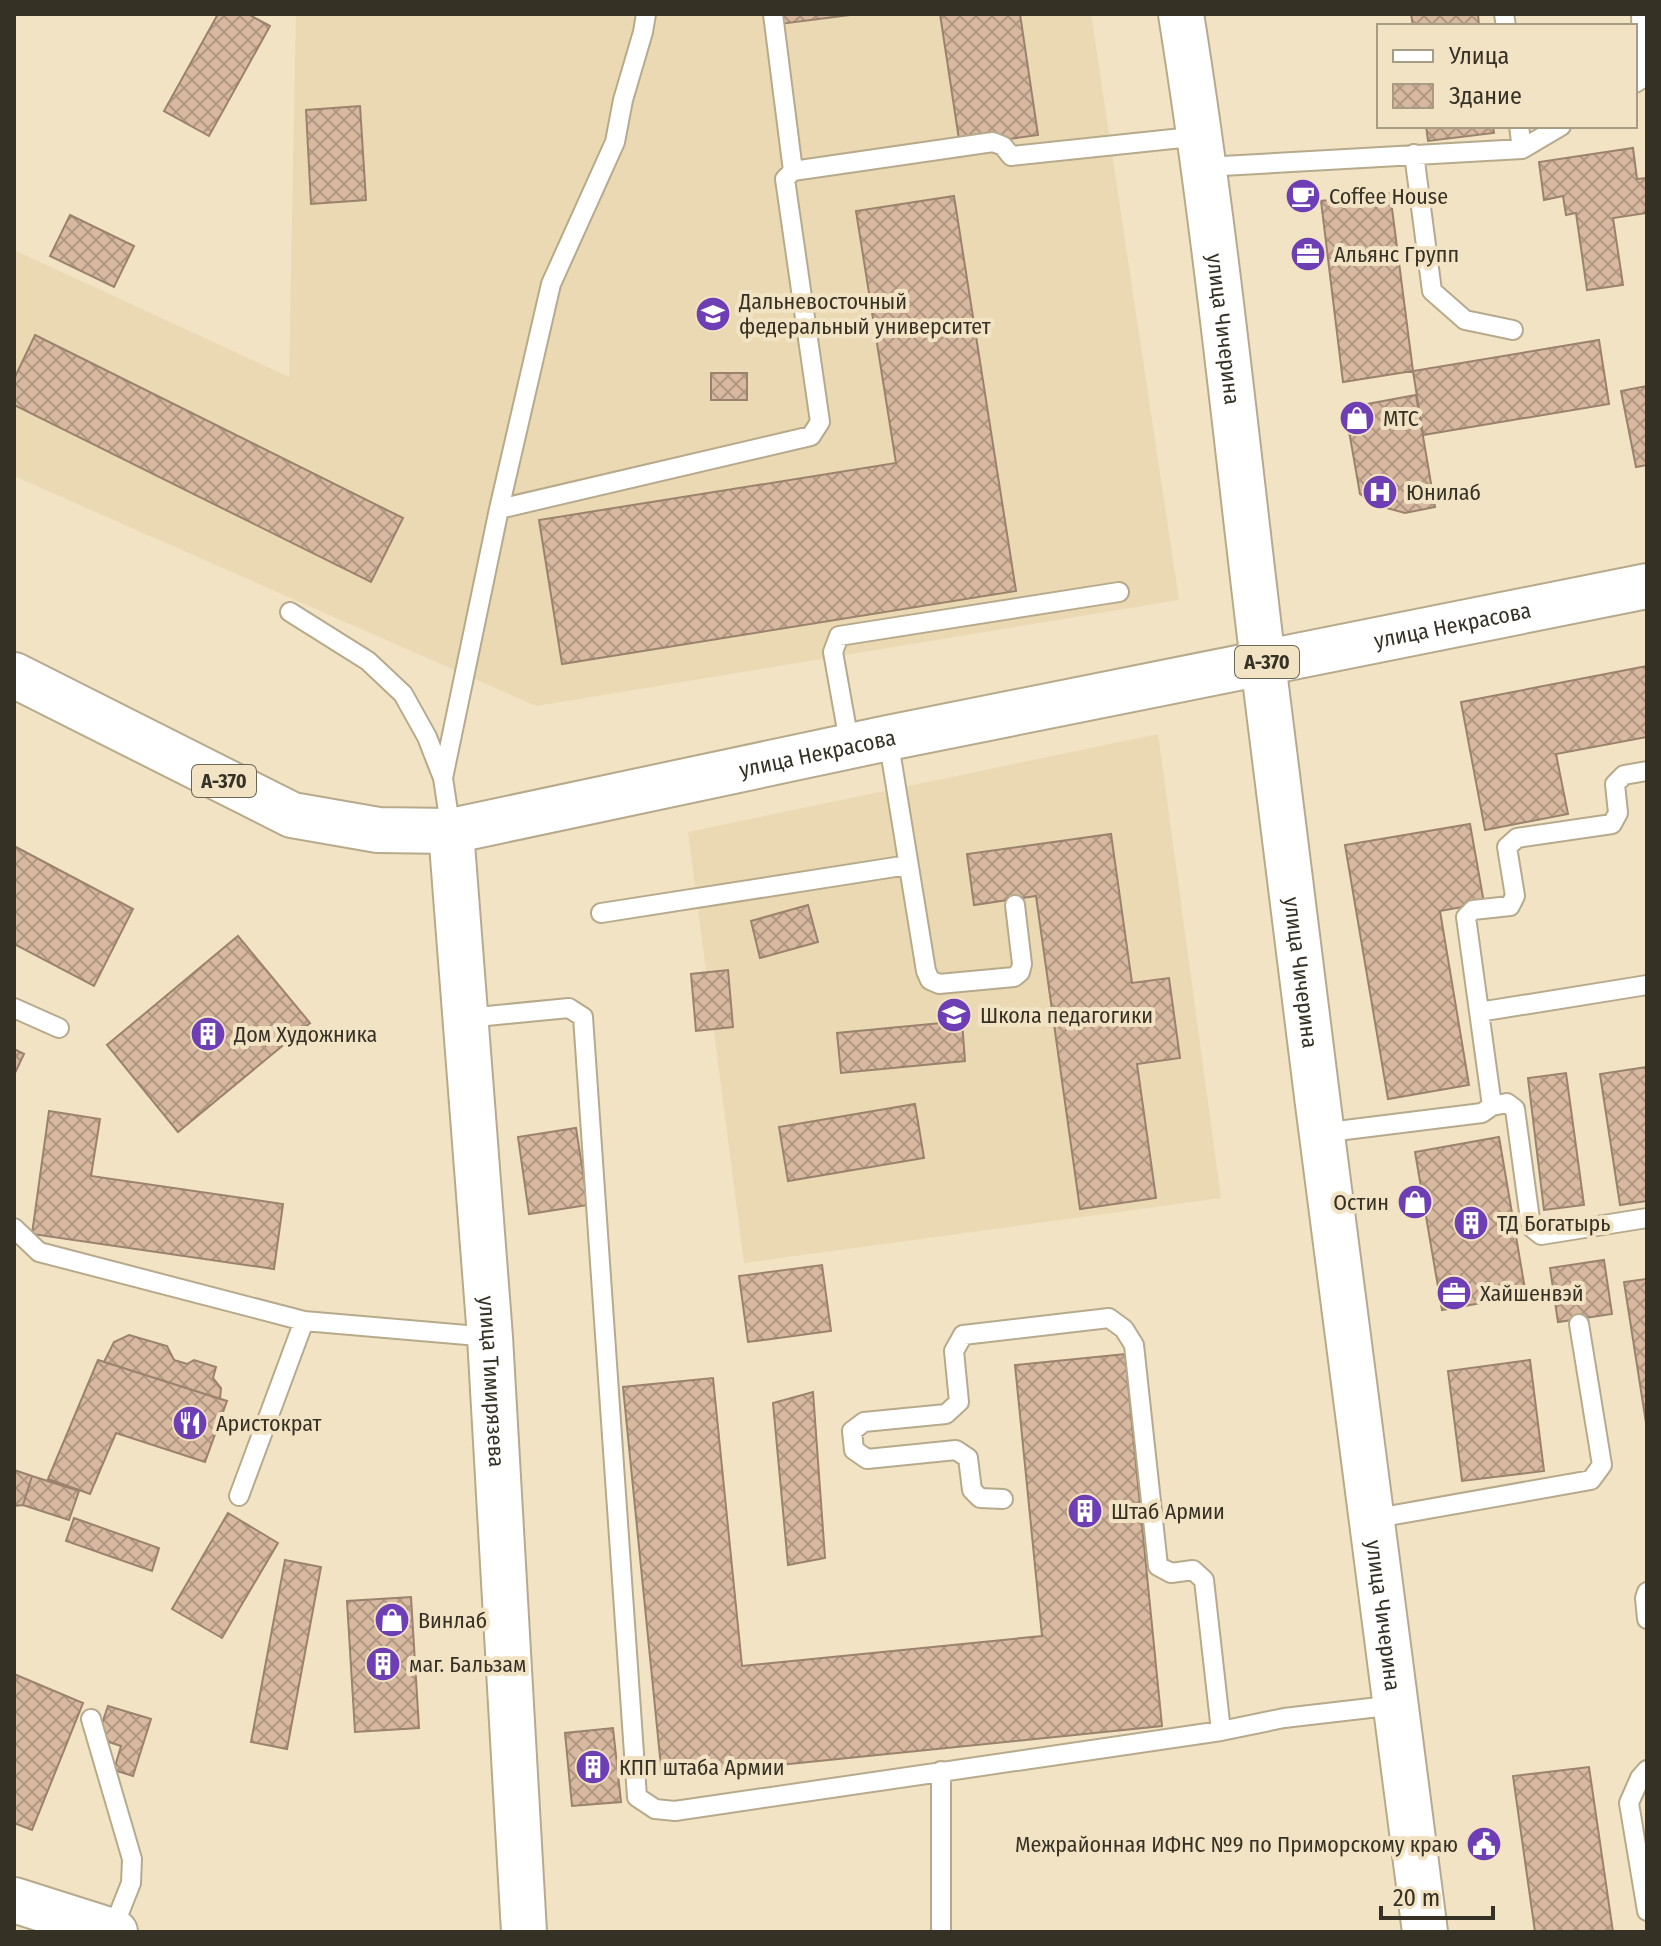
<svg xmlns="http://www.w3.org/2000/svg" width="1661" height="1946" font-family="'Fira Sans Condensed',sans-serif">
<defs>
<pattern id="building-cross-hatch" width="8" height="8" patternUnits="userSpaceOnUse" patternTransform="scale(2)"><rect width="8" height="8" fill="#d8b9a0"/><path d="M0 0l8 8M0 8l8-8" fill="none" stroke="#b09782"/></pattern>
</defs>
<rect width="100%" height="100%" fill="#f1e3c4"/>
<path fill="#ead9b3" d="M296,14H1091L1179,600L536,706L14,476V250L289,377Z
M1158,734L1221,1198L744,1263L688,832Z"/>
<path fill="url(#building-cross-hatch)" stroke="#9b826c" stroke-width="2" d="M218,14H248L270,26L209,136L164,111Z
M778,14H858L780,24Z
M940,14H1020L1038,135L960,146Z
M1411,14H1478L1479,26H1413Z
M360,106L366,200L311,204L306,110Z
M1426,126H1493L1494,133L1428,141Z
M1633,148L1637,179L1647,178V213L1613,218L1623,285L1587,290L1576,213L1566,215L1563,196L1544,200L1539,162Z
M1390,193L1413,371L1343,382L1321,201Z
M954,196L1016,591L562,664L539,520L896,463L856,211Z
M70,215L134,246L114,287L50,256Z
M35,335L403,518L371,582L14,405V379Z
M1599,340L1609,404L1423,435L1413,371Z
M711,373H747V400H711Z
M1647,386V465L1636,467L1621,391Z
M1416,395L1435,507L1405,513L1383,507L1360,494L1345,408Z
M1647,666V737L1556,754L1568,814L1485,830L1461,702Z
M1470,824L1484,903L1440,911L1469,1085L1388,1099L1345,845Z
M1111,834L1132,983L1169,978L1180,1058L1137,1064L1156,1198L1080,1209L1036,896L974,905L967,854Z
M14,846L133,909L94,986L14,944Z
M808,905L818,942L760,958L751,921Z
M238,936L310,1023L178,1132L107,1045Z
M728,970L733,1027L696,1031L691,974Z
M962,1021L965,1061L841,1073L837,1033Z
M14,1049L24,1054L14,1075Z
M1647,1067V1201L1620,1205L1600,1074Z
M1566,1073L1584,1205L1544,1210L1528,1078Z
M915,1104L924,1158L788,1181L779,1127Z
M49,1111L100,1119L91,1176L283,1204L274,1269L32,1234Z
M576,1128L588,1205L529,1214L518,1137Z
M1499,1137L1526,1295L1442,1310L1415,1152Z
M1604,1260L1612,1314L1558,1322L1550,1268Z
M822,1265L831,1331L748,1342L739,1276Z
M1647,1279V1429L1624,1282Z
M129,1335L167,1346L174,1360L187,1364L194,1360L216,1367L213,1378L221,1388L220,1399L104,1362L114,1342Z
M1125,1354L1162,1726L662,1777L623,1387L713,1378L742,1666L1042,1636L1015,1365Z
M98,1360L227,1401L205,1462L116,1433L90,1494L48,1479Z
M1530,1360L1544,1471L1462,1481L1448,1371Z
M813,1392L825,1558L788,1565L773,1403Z
M14,1470L32,1476L23,1505L14,1506Z
M32,1476L79,1491L69,1520L23,1505Z
M228,1513L278,1543L222,1638L172,1609Z
M74,1518L159,1548L152,1571L66,1541Z
M285,1560L321,1567L287,1749L251,1742Z
M411,1597L419,1728L355,1732L347,1601Z
M14,1674L83,1703L32,1830L14,1823Z
M108,1706L151,1719L133,1776L114,1770L121,1746L97,1738Z
M613,1728L621,1802L572,1806L565,1733Z
M1589,1767L1613,1932H1535L1513,1776Z"/>
<g fill="none" stroke-linecap="round" stroke-linejoin="round">
<defs>
<path id="lane" d="M773,14L793,171
M1504,14L1506,26
M1635,83L1643,78L1641,14
M1519,126L1522,149
M1414,154L1432,291L1465,320L1513,330
M1204,167L1522,149L1561,126
M499,509L811,436L820,422L785,179L793,171L993,142L1003,146L1011,156L1201,136
M290,612L368,661L403,694L427,737L443,778L451,831
M888,738L926,971L930,980L939,984L1014,977L1020,972L1022,964L1015,905
M850,747L833,652L839,636L1119,592
M443,778L499,509L551,284L615,142L623,100L643,32L646,14
M601,913L908,865
M14,1008L59,1028
M1479,1012L1647,985
M466,1018L569,1008L583,1017L637,1797L655,1809L675,1811L1221,1731L1284,1718L1396,1705
M1492,1106L1507,1103L1515,1109L1531,1227L1541,1235L1647,1218
M1321,1133L1482,1113L1492,1106L1466,917L1473,910L1510,906L1515,896L1507,847L1517,838L1612,824L1618,813L1615,784L1624,775L1647,771
M14,1228L39,1252L304,1321L490,1337
M239,1496L304,1321
M1003,1499L980,1498L972,1490L968,1458L956,1450L867,1459L854,1450L852,1431L864,1422L946,1414L959,1402L954,1351L963,1335L1109,1318L1124,1329L1134,1345L1158,1566L1171,1573L1193,1570L1204,1580L1221,1731
M1371,1519L1591,1480L1602,1465L1579,1324
M1647,1592L1645,1598L1647,1619
M91,1719L132,1859L131,1883L112,1931
M1647,1770L1640,1778L1629,1803L1647,1911
M941,1771V1932"/>
<g id="secondary">
<path id="s1" d="M1181,14C1219,251 1241,490 1271,727C1320,1129 1373,1531 1425,1932"/>
<path id="s2" d="M451,831L490,1337L524,1932"/>
<path d="M14,1900L115,1932"/>
</g>
<g id="primary">
<path id="s3" d="M14,675L292,815L378,830L451,831L888,738L1647,586"/>
</g>
</defs>
<use href="#lane" stroke="#b7aa8c" stroke-width="22"/>
<use href="#secondary" stroke="#b7aa8c" stroke-width="48"/>
<use href="#primary" stroke="#b7aa8c" stroke-width="48"/>
<use href="#lane" stroke="#fff" stroke-width="18"/>
<use href="#secondary" stroke="#fff" stroke-width="44"/>
<use href="#primary" stroke="#fff" stroke-width="44"/>
</g>
<defs>
<symbol id="cafe-disc" viewBox="-11 -11 22 22"><circle r="9.5" fill="#6e3eb5" stroke="#f1e3c4"/><path d="M-5.5-4.5H6V0H3Q3 3.5 0 3.5H-2.5Q-5.5 3.5-5.5 0ZM3-3.2v2h1.7v-2ZM-6 4.5H4V6H-6Z" fill="#fff"/></symbol>
<symbol id="office-disc" viewBox="-11 -11 22 22"><circle r="9.5" fill="#6e3eb5" stroke="#f1e3c4"/><path d="M-6-3h4V-5.5h4V-3h4V5H-6ZM-1-4.5V-3h2v-1.5ZM-6 0V1H6V0Z" fill="#fff"/></symbol>
<symbol id="university-disc" viewBox="-11 -11 22 22"><circle r="9.5" fill="#6e3eb5" stroke="#f1e3c4"/><path d="M0-5L7-2L0 1L-7-2ZM-4 1L0 2.5L4 1V4Q0 6-4 4Z" fill="#fff"/></symbol>
<symbol id="shop-disc" viewBox="-11 -11 22 22"><circle r="9.5" fill="#6e3eb5" stroke="#f1e3c4"/><path d="M-5-2.5h2.3a2.7 3.5 0 0 1 5.4 0H5L5.5 6h-11ZM-1.5-2.5h3a1.5 2.3 0 0 0-3 0Z" fill="#fff"/></symbol>
<symbol id="hospital-disc" viewBox="-11 -11 22 22"><circle r="9.5" fill="#6e3eb5" stroke="#f1e3c4"/><path d="M-5-5h3v3.5h4V-5h3V5h-3V1.5h-4V5h-3Z" fill="#fff"/></symbol>
<symbol id="building-disc" viewBox="-11 -11 22 22"><circle r="9.5" fill="#6e3eb5" stroke="#f1e3c4"/><path d="M-4-6H4V6H1V3H-1V6H-4ZM-2.5-4.3h1.7v1.8h-1.7ZM.8-4.3h1.7v1.8H.8ZM-2.5-1h1.7V.8h-1.7ZM.8-1h1.7V.8H.8Z" fill="#fff"/></symbol>
<symbol id="restaurant-disc" viewBox="-11 -11 22 22"><circle r="9.5" fill="#6e3eb5" stroke="#f1e3c4"/><path d="M-5-6h1v4h1v-4h1v4h1v-4h1v5L-1.5 .5V6h-2V.5L-5-1ZM5-6V6H3V1.5H1.5Q1.5-4 5-6Z" fill="#fff"/></symbol>
<symbol id="civic-disc" viewBox="-11 -11 22 22"><circle r="9.5" fill="#6e3eb5" stroke="#f1e3c4"/><path d="M-.6-6.5H3V-4.5H.6V-3L4-1V1h2V6H-6V1h2V-1L-.6-3ZM-1.2 2.5V6h2.4V2.5Z" fill="#fff"/></symbol>
</defs>
<g fill-rule="evenodd">
<use href="#cafe-disc" x="1283" y="176" width="40" height="40"/>
<use href="#office-disc" x="1288" y="234" width="40" height="40"/>
<use href="#university-disc" x="693" y="294" width="40" height="40"/>
<use href="#shop-disc" x="1337" y="398" width="40" height="40"/>
<use href="#hospital-disc" x="1360" y="472" width="40" height="40"/>
<use href="#university-disc" x="934" y="995" width="40" height="40"/>
<use href="#building-disc" x="188" y="1014" width="40" height="40"/>
<use href="#shop-disc" x="1395" y="1182" width="40" height="40"/>
<use href="#building-disc" x="1451" y="1203" width="40" height="40"/>
<use href="#office-disc" x="1434" y="1273" width="40" height="40"/>
<use href="#restaurant-disc" x="170" y="1403" width="40" height="40"/>
<use href="#building-disc" x="1065" y="1491" width="40" height="40"/>
<use href="#shop-disc" x="372" y="1600" width="40" height="40"/>
<use href="#building-disc" x="363" y="1644" width="40" height="40"/>
<use href="#building-disc" x="573" y="1747" width="40" height="40"/>
<use href="#civic-disc" x="1464" y="1824" width="40" height="40"/>
</g>
<g text-anchor="middle" dominant-baseline="central" stroke-width="8" stroke-linejoin="round" paint-order="stroke">
<g fill="#f1e3c4" stroke="#6e6655" stroke-width="2">
<rect x="1235" y="646" width="64" height="32" rx="6"/>
<rect x="192" y="765" width="64" height="32" rx="6"/>
</g>
<g font-size="20" font-weight="bold" fill="#363125">
<text x="1267" y="662">А-370</text>
<text x="224" y="781">А-370</text>
</g>
<g font-size="22" fill="#363125" stroke="#f1e3c4" text-anchor="start">
<text x="1329" y="196">Coffee House</text>
<text x="1334" y="254">Альянс Групп</text>
<text x="739" y="301">Дальневосточный<tspan x="739" dy="25">федеральный университет</tspan></text>
<text x="1383" y="418">МТС</text>
<text x="1406" y="492">Юнилаб</text>
<text x="980" y="1015">Школа педагогики</text>
<text x="234" y="1034">Дом Художника</text>
<text x="1389" y="1202" text-anchor="end">Остин</text>
<text x="1497" y="1223">ТД Богатырь</text>
<text x="1480" y="1293">Хайшенвэй</text>
<text x="216" y="1423">Аристократ</text>
<text x="1111" y="1511">Штаб Армии</text>
<text x="418" y="1620">Винлаб</text>
<text x="409" y="1664">маг. Бальзам</text>
<text x="619" y="1767">КПП штаба Армии</text>
<text x="1458" y="1844" text-anchor="end">Межрайонная ИФНС №9 по Приморскому краю</text>
</g>
<g font-size="22" fill="#363125" stroke="#f1e3c4">
<text stroke="none"><textPath href="#s1" startOffset="318">улица Чичерина</textPath></text>
<text stroke="none"><textPath href="#s3" startOffset="1494">улица Некрасова</textPath></text>
<text stroke="none"><textPath href="#s3" startOffset="846">улица Некрасова</textPath></text>
<text stroke="none"><textPath href="#s1" startOffset="966">улица Чичерина</textPath></text>
<text stroke="none"><textPath href="#s2" startOffset="552">улица Тимирязева</textPath></text>
<text stroke="none"><textPath href="#s1" startOffset="1614">улица Чичерина</textPath></text>
</g>
</g>
<rect width="1661" height="1946" fill="none" stroke="#363125" stroke-width="32"/>
<rect x="1377" y="24" width="260" height="104" fill="#f1e3c4" stroke="#a69c84" stroke-width="2"/>
<rect x="1393" y="50" width="40" height="12" fill="#ffffff" stroke="#a69c84" stroke-width="2"/>
<text x="1449" y="64" font-size="24" fill="#363125">Улица</text>
<rect x="1393" y="84" width="40" height="24" fill="url(#building-cross-hatch)" stroke="#a69c84" stroke-width="2"/>
<text x="1449" y="104" font-size="24" fill="#363125">Здание</text>
<path d="M1381 1906v12h112v-12" fill="none" stroke="#363125" stroke-width="4"/>
<text x="1393" y="1906" font-size="24" fill="#363125" stroke="#f1e3c4" stroke-width="6" paint-order="stroke">20 m</text>
</svg>
